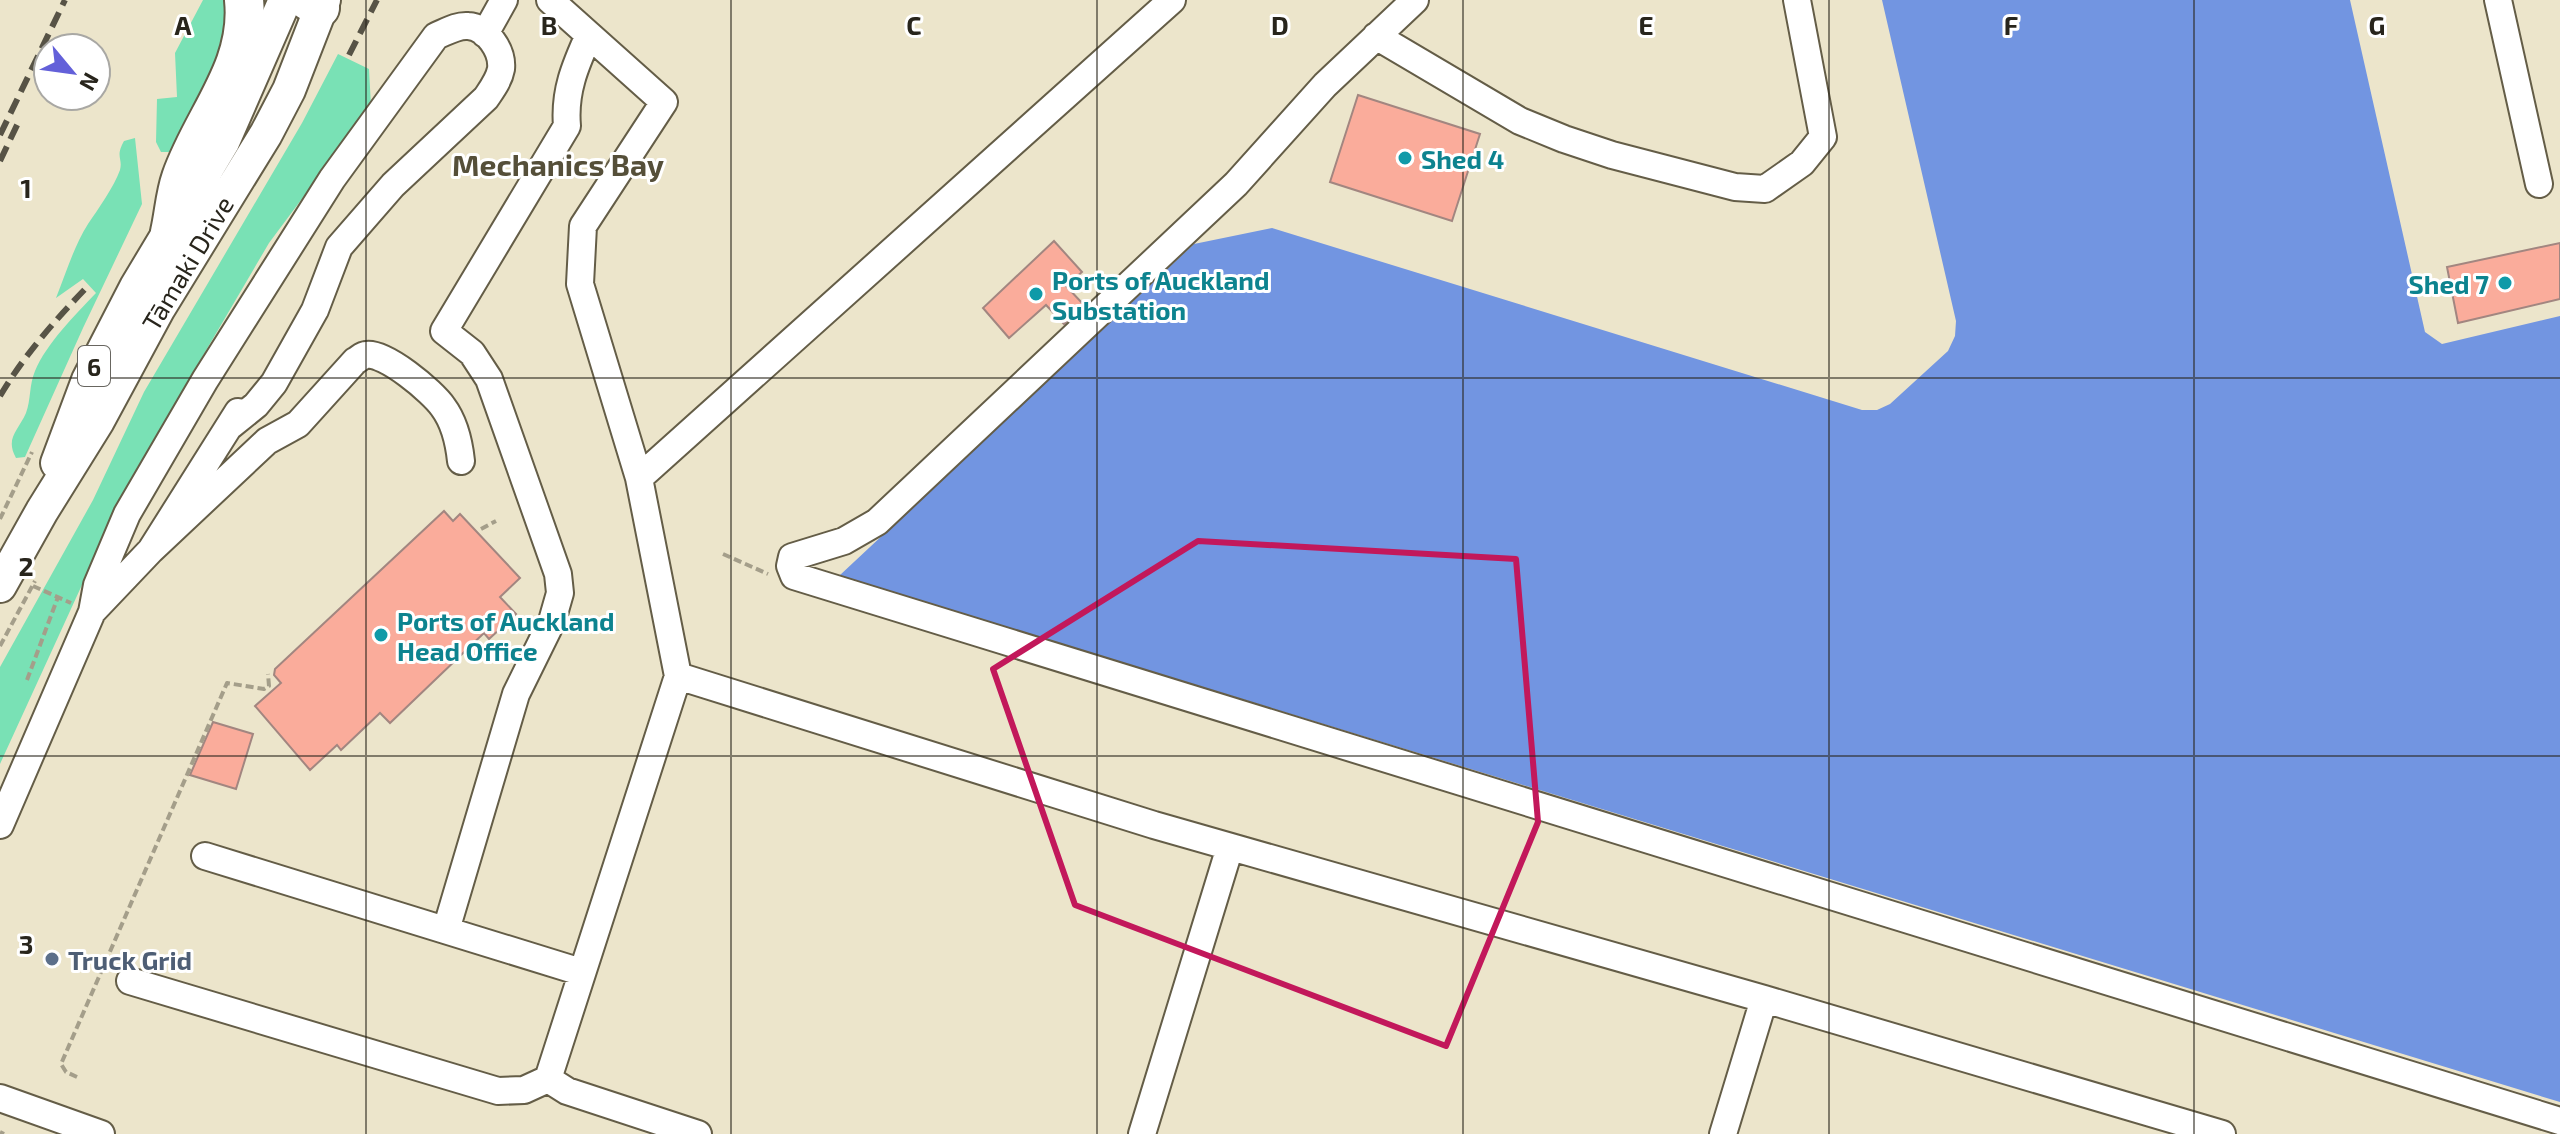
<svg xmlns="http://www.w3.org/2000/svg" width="2560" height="1134" font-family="'Exo 2',sans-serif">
<rect width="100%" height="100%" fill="#ece5cb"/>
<path fill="#79e1b5" d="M203,0H226C233,47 194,112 172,152H161L156,142L157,99L177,97L175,53Z
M338,54L369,69L371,106L269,243L130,480L0,764V667L93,500L144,392L302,123Z
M135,138L142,204L83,328L25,457L16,458C5,438 18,431 26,413C31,400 29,385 35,371C46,344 76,314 96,293L83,279L56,298C66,273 74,246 88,224C98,209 114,187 120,170C123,158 115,157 124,141Z"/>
<path fill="#7295e1" d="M1882,0H2350L2425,332L2442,344L2560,316V1102L839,576L1194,244L1272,228L1862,410H1877L1890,404L1948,351L1955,336L1956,321Z"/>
<path fill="#faac9b" stroke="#a28680" stroke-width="2" d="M1358,95L1480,134L1452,221L1330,182Z
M1054,241L1082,272L1066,286L1084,305L1064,324L1046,305L1009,338L983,308Z
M2560,243V299L2458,323L2447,267Z
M444,511L453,521L460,514L520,578L500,597L516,614L489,639L484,633L390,723L380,713L341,750L337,745L310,770L255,706L281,683L274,675L275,669Z
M213,722L253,734L236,789L190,775Z"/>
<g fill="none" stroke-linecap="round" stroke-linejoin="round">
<defs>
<path id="minor" d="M550,0L664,102L583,226L580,284L639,478
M1415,0L1325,85L1236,184L877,522L844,541L792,557L790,566L794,576L2560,1121
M2498,0L2539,184
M485,34L504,0
M1376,36L1520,121L1564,139L1612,155L1735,187L1765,189L1802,163L1823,137L1797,0
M151,550L267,441L298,424L355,361C359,359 362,355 366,355C384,351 433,392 443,407C455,423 459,442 461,461
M92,612L151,550L238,412
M678,676L1154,825L1764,999L2222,1134
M0,825L92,612L97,585L127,514L205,380L332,179L436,36C446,32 457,25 468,26C487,27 503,51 501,69C499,80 492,89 486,98L393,185L339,247L315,310L274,383L256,405L230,426
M205,856L581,972
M446,930L516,694L552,621L560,593L558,574L489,379L472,353L444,331L567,126C564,92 575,66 589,35
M130,981L498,1091L524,1090L548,1079
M0,1098L101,1134
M698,1134L567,1091L548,1079L678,676L639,478L1172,0
M1142,1134L1230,847
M1723,1134L1764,999"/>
<path id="major" d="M57,463L88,380L136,287L223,142L285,0
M0,586L42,511L98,421L159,308L266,134L289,90L324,0"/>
<path id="highway" d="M307,0L320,8
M170,232C174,215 175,195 181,178C202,117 251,68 244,0"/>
</defs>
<use href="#minor" stroke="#645d47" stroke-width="30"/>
<use href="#major" stroke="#645d47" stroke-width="36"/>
<use href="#highway" stroke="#645d47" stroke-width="42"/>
<path stroke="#a49e8a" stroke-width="4" stroke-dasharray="8 4" stroke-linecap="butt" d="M0,519L32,452
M481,529L496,521
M723,554L768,574
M33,586L71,603
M0,646L35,581
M27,680L58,597
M77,1077L66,1072L61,1064L227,683L264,689L269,686L268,674
M0,1132L4,1134"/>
<use href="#minor" stroke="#fff" stroke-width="26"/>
<use href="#major" stroke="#fff" stroke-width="32"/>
<use href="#highway" stroke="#fff" stroke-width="38"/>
<path stroke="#575346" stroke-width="6" stroke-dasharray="16 8" stroke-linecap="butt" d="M349,55L377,0
M0,135L65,0
M0,161L18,123
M0,396C25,354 56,319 90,284"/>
</g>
<path fill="none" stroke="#c2185b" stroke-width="6" stroke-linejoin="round" d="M1198,541L1516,559L1538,822L1446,1046L1075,905L993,669Z"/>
<path fill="none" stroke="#28251c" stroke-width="2" stroke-opacity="0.55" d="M366,0V1134M731,0V1134M1097,0V1134M1463,0V1134M1829,0V1134M2194,0V1134M0,378H2560M0,756H2560"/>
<g fill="#0f9aa8" stroke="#fff" stroke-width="3">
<circle cx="1405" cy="158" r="8"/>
<circle cx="2505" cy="283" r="8"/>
<circle cx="1036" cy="294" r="8"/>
<circle cx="381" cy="635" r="8"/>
</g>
<circle fill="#5c6f8a" stroke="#fff" stroke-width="3" cx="52" cy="959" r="8"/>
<g text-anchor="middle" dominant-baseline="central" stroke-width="6" stroke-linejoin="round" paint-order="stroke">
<rect fill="#fff" stroke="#686660" stroke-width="2" x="78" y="346" width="32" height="40" rx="6"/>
<g font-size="24" font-weight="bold" fill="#28251c">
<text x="94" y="366">6</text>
</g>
<g font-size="26" font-weight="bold" fill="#0d838f" stroke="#fff" text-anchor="start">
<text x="1421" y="158">Shed 4</text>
<text x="1052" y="279">Ports of Auckland<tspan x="1052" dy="30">Substation</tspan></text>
<text x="2489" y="283" text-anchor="end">Shed 7</text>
<text x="397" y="620">Ports of Auckland<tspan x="397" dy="30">Head Office</tspan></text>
</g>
<g font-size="26" fill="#28251c" stroke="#fff">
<text transform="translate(187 263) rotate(-59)">Tāmaki Drive</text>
</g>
<g font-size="26" font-weight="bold" fill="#4e5e75" stroke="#fff" text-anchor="start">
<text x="68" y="959">Truck Grid</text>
</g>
<g font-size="30" font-weight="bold" fill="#554f39" stroke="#fff">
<text x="558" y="164">Mechanics Bay</text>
</g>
</g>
<g font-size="26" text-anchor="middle" font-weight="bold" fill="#28251c" stroke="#fff" stroke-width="6" stroke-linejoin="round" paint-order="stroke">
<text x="183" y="35">A</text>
<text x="549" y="35">B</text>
<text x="914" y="35">C</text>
<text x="1280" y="35">D</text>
<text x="1646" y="35">E</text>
<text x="2011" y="35">F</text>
<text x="2377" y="35">G</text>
<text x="26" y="198">1</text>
<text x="26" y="576">2</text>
<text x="26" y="954">3</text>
</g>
<g transform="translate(72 72) rotate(119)"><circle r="38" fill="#ffffff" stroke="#a9a8a4" stroke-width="2"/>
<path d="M0-6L14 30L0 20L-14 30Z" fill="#6360d9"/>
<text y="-12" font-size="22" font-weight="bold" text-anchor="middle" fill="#28251c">N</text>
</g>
</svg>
